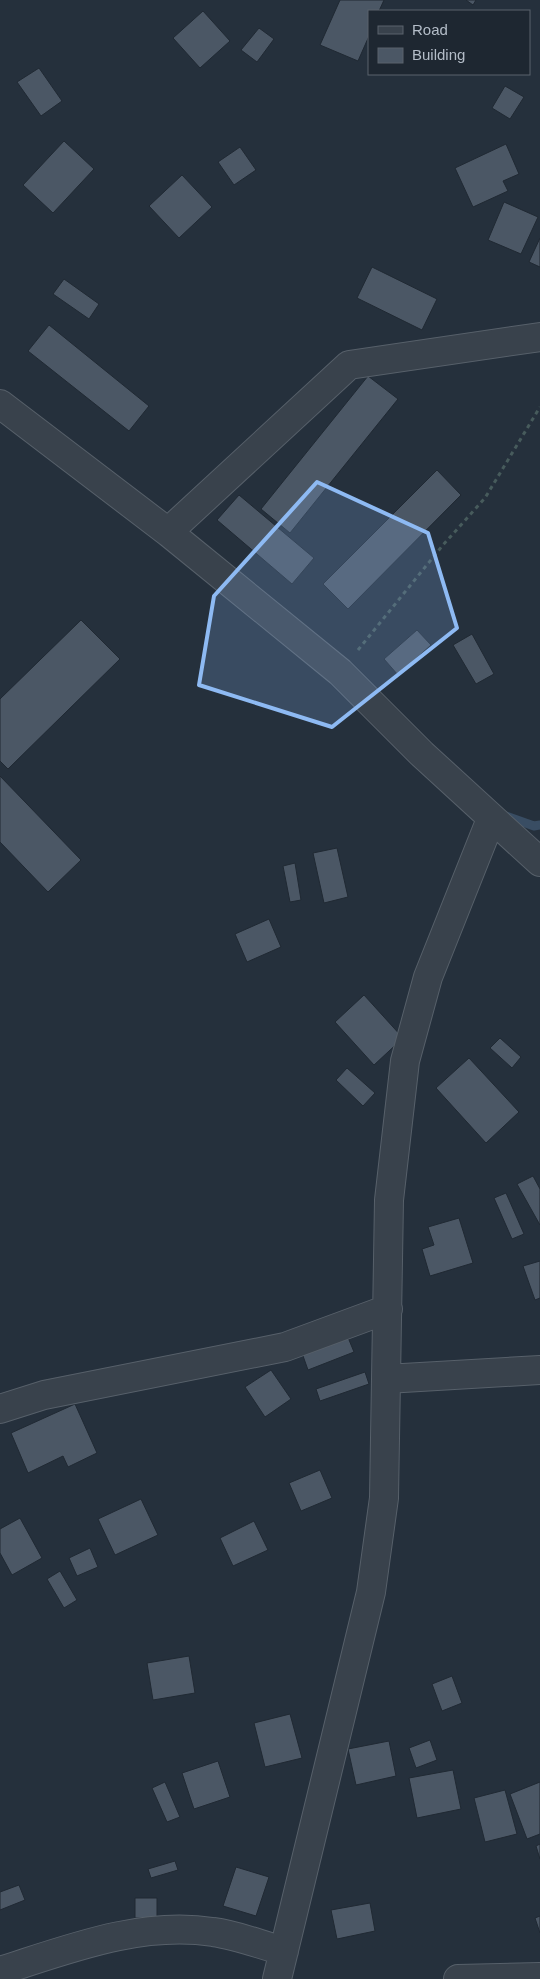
<svg xmlns="http://www.w3.org/2000/svg" width="540" height="1979" font-family="Arial,sans-serif">
<rect width="100%" height="100%" fill="#25303c"/>
<g fill="none" stroke-linecap="round" stroke-linejoin="round">
<path stroke="#394d63" stroke-width="9" d="M503,815L534,826L540,825"/>
</g>
<path fill="#4b5765" stroke="#202933" d="M340,0H384L379,11H369V36L358,61L320,45Z
M466,0H476L473,5Z
M203,11L230,41L200,68L173,38Z
M259,28L274,39L257,62L241,50Z
M39,68L62,101L41,116L17,82Z
M505,86L524,97L510,119L492,108Z
M64,141L94,169L53,213L23,185Z
M506,144L519,174L503,181L508,191L473,207L455,168Z
M240,147L256,170L234,185L218,162Z
M182,175L212,207L179,238L149,206Z
M504,202L538,217L521,254L488,240Z
M540,238V267L529,262Z
M372,267L437,299L422,330L357,298Z
M64,279L99,304L89,319L53,294Z
M49,325L149,406L129,431L28,351Z
M368,376L398,399L290,533L261,509Z
M437,470L461,495L348,609L323,584Z
M239,495L314,558L292,584L217,520Z
M81,620L120,659L8,769L0,761V699Z
M417,630L431,645L398,675L384,659Z
M472,634L494,674L476,684L453,645Z
M0,776L81,860L48,892L0,842Z
M337,848L348,897L324,903L313,853Z
M295,863L301,900L290,902L283,866Z
M269,919L281,947L247,962L235,934Z
M364,995L403,1038L374,1065L335,1022Z
M500,1038L521,1057L512,1068L490,1048Z
M469,1058L519,1112L486,1143L436,1088Z
M347,1068L375,1093L363,1106L336,1080Z
M533,1176L540,1189V1225L517,1184Z
M506,1193L524,1234L512,1239L494,1198Z
M459,1218L473,1263L430,1276L422,1249L434,1245L428,1227Z
M540,1261V1298L535,1300L523,1266Z
M347,1335L354,1352L308,1370L302,1353Z
M271,1370L291,1399L265,1417L245,1387Z
M365,1372L369,1384L320,1401L316,1389Z
M75,1404L97,1453L68,1467L63,1456L28,1473L11,1433Z
M320,1470L332,1498L301,1511L289,1483Z
M141,1499L158,1535L115,1555L98,1519Z
M20,1518L42,1558L12,1575L0,1553V1529Z
M254,1521L268,1550L233,1566L220,1538Z
M90,1548L98,1567L77,1576L69,1558Z
M60,1571L77,1600L64,1608L47,1579Z
M189,1656L195,1693L153,1700L147,1663Z
M452,1676L462,1703L442,1711L432,1684Z
M290,1714L302,1758L265,1767L254,1723Z
M430,1740L437,1760L416,1768L409,1748Z
M389,1741L396,1776L356,1785L348,1749Z
M218,1761L230,1797L194,1809L182,1773Z
M453,1770L461,1809L417,1818L409,1778Z
M165,1782L180,1817L167,1822L152,1788Z
M540,1782V1834L527,1839L510,1794Z
M505,1790L517,1834L485,1842L474,1798Z
M540,1844V1859L536,1846Z
M175,1861L178,1870L151,1878L148,1869Z
M236,1867L269,1877L256,1916L223,1906Z
M19,1885L25,1900L0,1910V1892Z
M135,1898H157V1918H135Z
M370,1903L375,1931L337,1939L331,1910Z
M540,1916V1933L535,1918Z"/>
<g fill="none" stroke-linecap="round" stroke-linejoin="round">
<defs>
<path id="minor" d="M0,404L168,532L340,672L422,754L540,862
M168,532L349,365L540,337
M386,1379L540,1370
M0,1409L44,1395L285,1347L388,1309
M0,1971C69,1949 140,1921 213,1932C237,1935 261,1945 284,1951
M277,1979L371,1592L384,1498L389,1200L405,1061L428,977L491,819
M458,1979L540,1977"/>
</defs>
<use href="#minor" stroke="#57606a" stroke-width="30"/>
<path stroke="#475b5c" stroke-width="3" stroke-dasharray="4 4" stroke-linecap="butt" d="M358,650L443,545L485,498L540,407"/>
<use href="#minor" stroke="#39424c" stroke-width="28"/>
</g>
<path fill="#8ebaf3" fill-opacity="0.2" stroke="#8ebaf3" stroke-width="4" stroke-linejoin="round" d="M317,482L428,533L457,628L332,727L199,685L214,596Z"/>
<rect x="368" y="10" width="162" height="65" fill="#1e2731" stroke="#5a636d"/>
<rect x="378" y="26" width="25" height="8" fill="#39424c" stroke="#5a636d"/>
<text x="412" y="35" font-size="15" fill="#b4bdc8">Road</text>
<rect x="378" y="48" width="25" height="15" fill="#4b5765" stroke="#5a636d"/>
<text x="412" y="60" font-size="15" fill="#b4bdc8">Building</text>
</svg>
